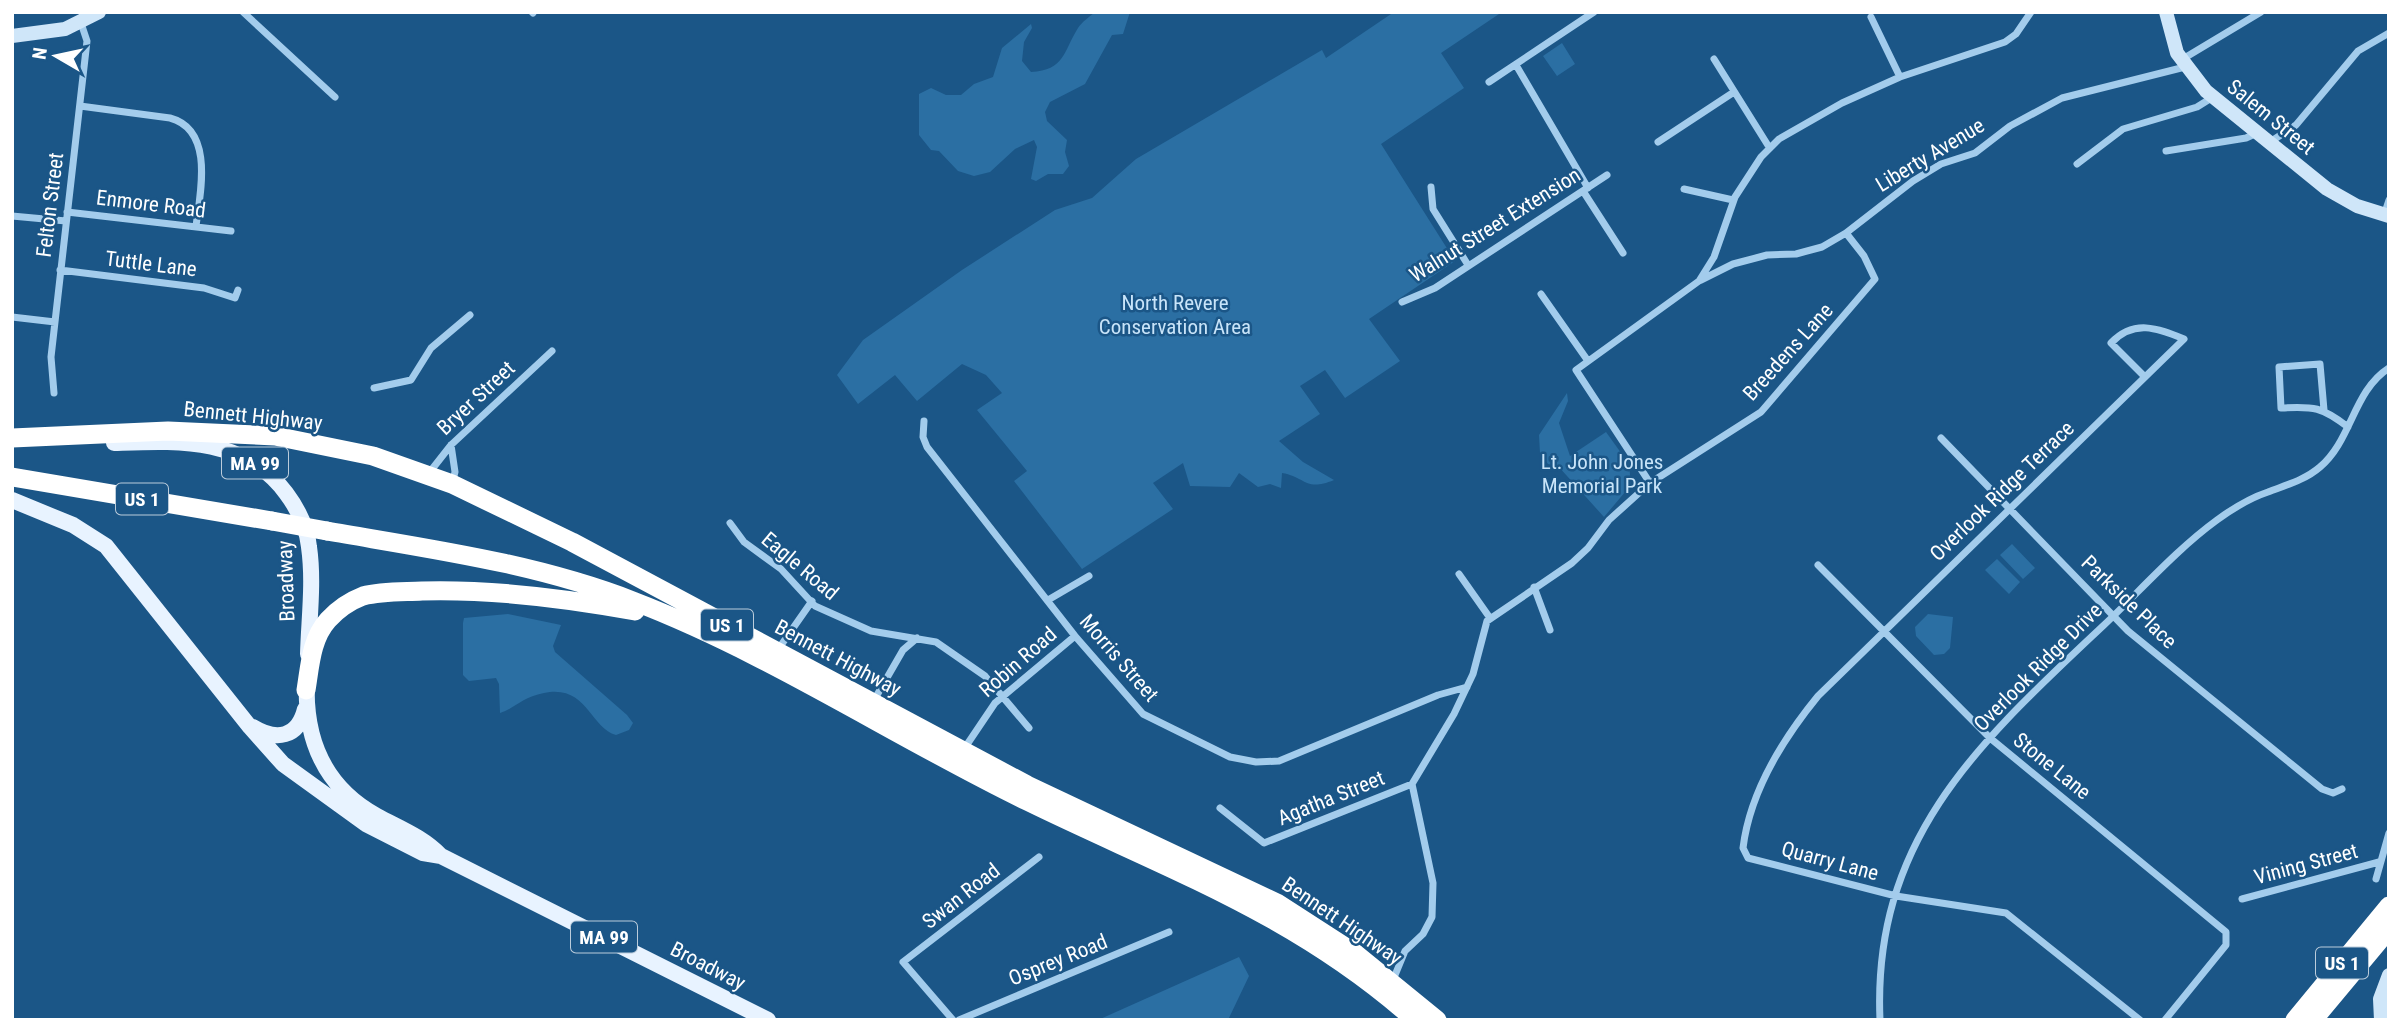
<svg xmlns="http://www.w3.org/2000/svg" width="2401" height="1032" font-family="'Roboto Condensed',sans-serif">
<rect width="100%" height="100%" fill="#1b5687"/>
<path fill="#2b6fa3" d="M1095,12H1130L1123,34L1112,35L1085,84L1050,102L1045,112L1047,121L1067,140L1065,152L1069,166L1063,174H1048L1036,181L1031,179L1037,147L1034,140L1015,149L990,172L974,176L958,171L939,151L931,150L919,135V94L931,88L946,95H961L974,84L993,77L1002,48L1031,24L1032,28L1024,42L1022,61L1031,72C1065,70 1063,52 1078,28C1082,22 1089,17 1095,12Z
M1394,12H1502L1441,53L1464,88L1381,144L1455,261L1369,319L1400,361L1345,398L1325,370L1300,386L1320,414L1279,441L1303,462L1334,480C1305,492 1306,477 1282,473L1281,488L1270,484L1258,487L1239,473L1230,487L1190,486L1183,463L1153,483L1173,509L1082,569L1014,481L1027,471L977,410L1002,393L986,375L962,364L917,401L895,375L858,404L837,375L863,340L962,270L1055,210L1092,198L1136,159L1322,50L1326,58Z
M1562,43L1575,64L1557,76L1543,56Z
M1567,393L1568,401L1559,423L1570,456L1606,432L1629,464L1631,485L1604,517L1558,466L1548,464L1540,453L1539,435Z
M2012,544L2035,568L2023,579L2000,555Z
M1997,559L2020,582L2009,594L1985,570Z
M508,614L561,625L553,646L555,652L627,715L633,723L629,730L616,735C590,728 587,684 544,693C522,697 514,709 500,713L499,684L496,678L469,681L463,675V623L464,618Z
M1928,614L1953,617L1950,648L1944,654L1934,655L1916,636L1915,627Z
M1239,957L1249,976L1228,1020H1098Z"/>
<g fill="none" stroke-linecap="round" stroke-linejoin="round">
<path stroke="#a3ccec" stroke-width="7" d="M243,12L335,97
M532,12L533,13
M1871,17L1900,77
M1714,59L1769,147
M2181,60L2261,12
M1516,65L1588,188
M1489,82L1594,12
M80,106L170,118C215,130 200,194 196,226
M1658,142L1734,92
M2270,142L2296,125L2358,51L2389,33
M2166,151L2246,138L2257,133
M2077,164L2123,129L2197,107L2213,97
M1431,187L1433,209L1468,265
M1684,189L1733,200
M1583,191L1623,253
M67,212L231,231
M2384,215L2389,200
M12,216L66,221
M60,270L204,288L235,298L238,290
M1701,280L1733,264L1767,255L1796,254L1822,247L1846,233L1913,181L1941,164L1975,153L2010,126L2062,98L2185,67
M1541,294L1588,361
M1402,302L1435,288L1607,175
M12,317L55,322
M374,388L411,380L431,348L470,315
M54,393L51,357L87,41L81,23
M2324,410L2320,364L2279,367L2281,408C2314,406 2322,407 2348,427
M924,421L923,437L927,447L1075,636L1143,714L1230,757L1256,762L1279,761L1438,695L1467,687
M1941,438L2128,631L2322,789L2333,793L2342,789
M451,445L455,472L452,484
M429,473L451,445L552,351
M1650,483L1576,370L1699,281L1714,257L1735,197L1761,157L1779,139L1842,103L1900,77L2005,42L2016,34L2031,12
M730,523L744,542L781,569L815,606L871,631L936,642L985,676L1029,728
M1818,565L1990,738L2226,932V945L2165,1020
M1459,574L1490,618
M1534,587L1550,630
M1048,600L1089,576
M777,651L812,601
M873,702L903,650L917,638
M964,749L995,703L1075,636
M1220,808L1264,843L1412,784
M2376,879L2389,833
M2242,899L2379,862
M1393,980L1405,951L1423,934L1432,917L1433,883L1412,784L1454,714L1473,674L1487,621L1572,563L1588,548L1609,520L1650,483L1761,412L1875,279L1864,256L1846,233
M953,1020L903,962L1039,857
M959,1020L1169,932
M1880,1020C1872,837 1982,740 2104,625C2140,591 2177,549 2217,520C2232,509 2250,498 2268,492C2286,485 2305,480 2320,467C2352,440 2353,391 2389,368
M2140,1020L2006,913L1896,896L1748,858L1743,848C1750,791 1782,740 1818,696L2184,339C2157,328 2134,319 2111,343L2145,377"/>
<path stroke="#cfe6f9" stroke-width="14" d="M2166,12L2177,53L2206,91L2327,189L2357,206L2389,216
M12,36L65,29L99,12
M2381,1020L2380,999L2389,975"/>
<path stroke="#e8f3ff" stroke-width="16" d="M114,443C176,441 244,436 286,493C298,509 307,527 309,547C314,582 309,619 308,654
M12,500L73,525L106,546L250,727L283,764L366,824L423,853L441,856L768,1020
M307,680C304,738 324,787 377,816C399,828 423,837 441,856
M253,727C276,741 298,738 305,709"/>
<path stroke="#fff" stroke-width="19" d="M12,438L168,431L275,436L373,456L452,484L572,542L1027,785L1277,903L1356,954L1437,1020
M12,477L272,521
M327,531C430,549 535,563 633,601C771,654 895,737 1027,801C1168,870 1295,913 1415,1020
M306,690C310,666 311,639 328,620C338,609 350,601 363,596C382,591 403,592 422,591C494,589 564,598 635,611
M2295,1020L2389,906
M2313,1020L2389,929"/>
<path stroke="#fff" stroke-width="19" d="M272,521L327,531"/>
</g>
<g text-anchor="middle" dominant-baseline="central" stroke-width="5" stroke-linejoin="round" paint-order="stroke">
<g fill="#1b5687" stroke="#bbccdb" stroke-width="2">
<rect x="222" y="447.5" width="66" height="31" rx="5"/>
<rect x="116" y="483.5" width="52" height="31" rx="5"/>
<rect x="701" y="609.5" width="52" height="31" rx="5"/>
<rect x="571" y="921.5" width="66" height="31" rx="5"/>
<rect x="2316" y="947.5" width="52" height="31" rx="5"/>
</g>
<g font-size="19" font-weight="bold" fill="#fff">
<text x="255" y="463">MA 99</text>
<text x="142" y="499">US 1</text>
<text x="727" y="625">US 1</text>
<text x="604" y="937">MA 99</text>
<text x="2342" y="963">US 1</text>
</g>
<g font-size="21" fill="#fff" stroke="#1b5687">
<text transform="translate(2271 117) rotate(39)">Salem Street</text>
<text transform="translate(1930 155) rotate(-31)">Liberty Avenue</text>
<text transform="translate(151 204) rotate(7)">Enmore Road</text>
<text transform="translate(50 205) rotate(-83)">Felton Street</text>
<text transform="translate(1495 225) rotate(-32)">Walnut Street Extension</text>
<text transform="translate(151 264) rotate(7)">Tuttle Lane</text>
<text transform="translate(1788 352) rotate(-48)">Breedens Lane</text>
<text transform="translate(476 398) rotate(-43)">Bryer Street</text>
<text transform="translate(253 416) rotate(6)">Bennett Highway</text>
<text transform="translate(2002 491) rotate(-44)">Overlook Ridge Terrace</text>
<text transform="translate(800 566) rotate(40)">Eagle Road</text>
<text transform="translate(286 581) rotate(-92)">Broadway</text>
<text transform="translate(2129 602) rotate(44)">Parkside Place</text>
<text transform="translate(838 658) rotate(28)">Bennett Highway</text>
<text transform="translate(1119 658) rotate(49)">Morris Street</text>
<text transform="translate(1018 662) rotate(-41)">Robin Road</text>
<text transform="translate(2038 667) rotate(-45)">Overlook Ridge Drive</text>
<text transform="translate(2052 766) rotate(39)">Stone Lane</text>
<text transform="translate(1331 798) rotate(-22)">Agatha Street</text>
<text transform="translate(1830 861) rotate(15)">Quarry Lane</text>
<text transform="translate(2306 864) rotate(-15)">Vining Street</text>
<text transform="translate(961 896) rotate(-38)">Swan Road</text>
<text transform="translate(1342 921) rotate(34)">Bennett Highway</text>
<text transform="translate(1058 960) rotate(-22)">Osprey Road</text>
<text transform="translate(708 966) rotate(27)">Broadway</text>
</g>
<g font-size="21" fill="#c8e4f9" stroke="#1b5687">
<text x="1175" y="303">North Revere<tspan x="1175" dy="24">Conservation Area</tspan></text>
<text x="1602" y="462">Lt. John Jones<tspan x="1602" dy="24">Memorial Park</tspan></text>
</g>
</g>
<rect width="2401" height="1032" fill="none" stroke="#ffffff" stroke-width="28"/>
<g transform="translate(56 56) rotate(279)" stroke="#1b5687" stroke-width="5" paint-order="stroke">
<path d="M0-5L12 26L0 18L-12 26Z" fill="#ffffff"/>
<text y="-10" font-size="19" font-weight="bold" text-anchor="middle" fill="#ffffff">N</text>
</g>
</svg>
